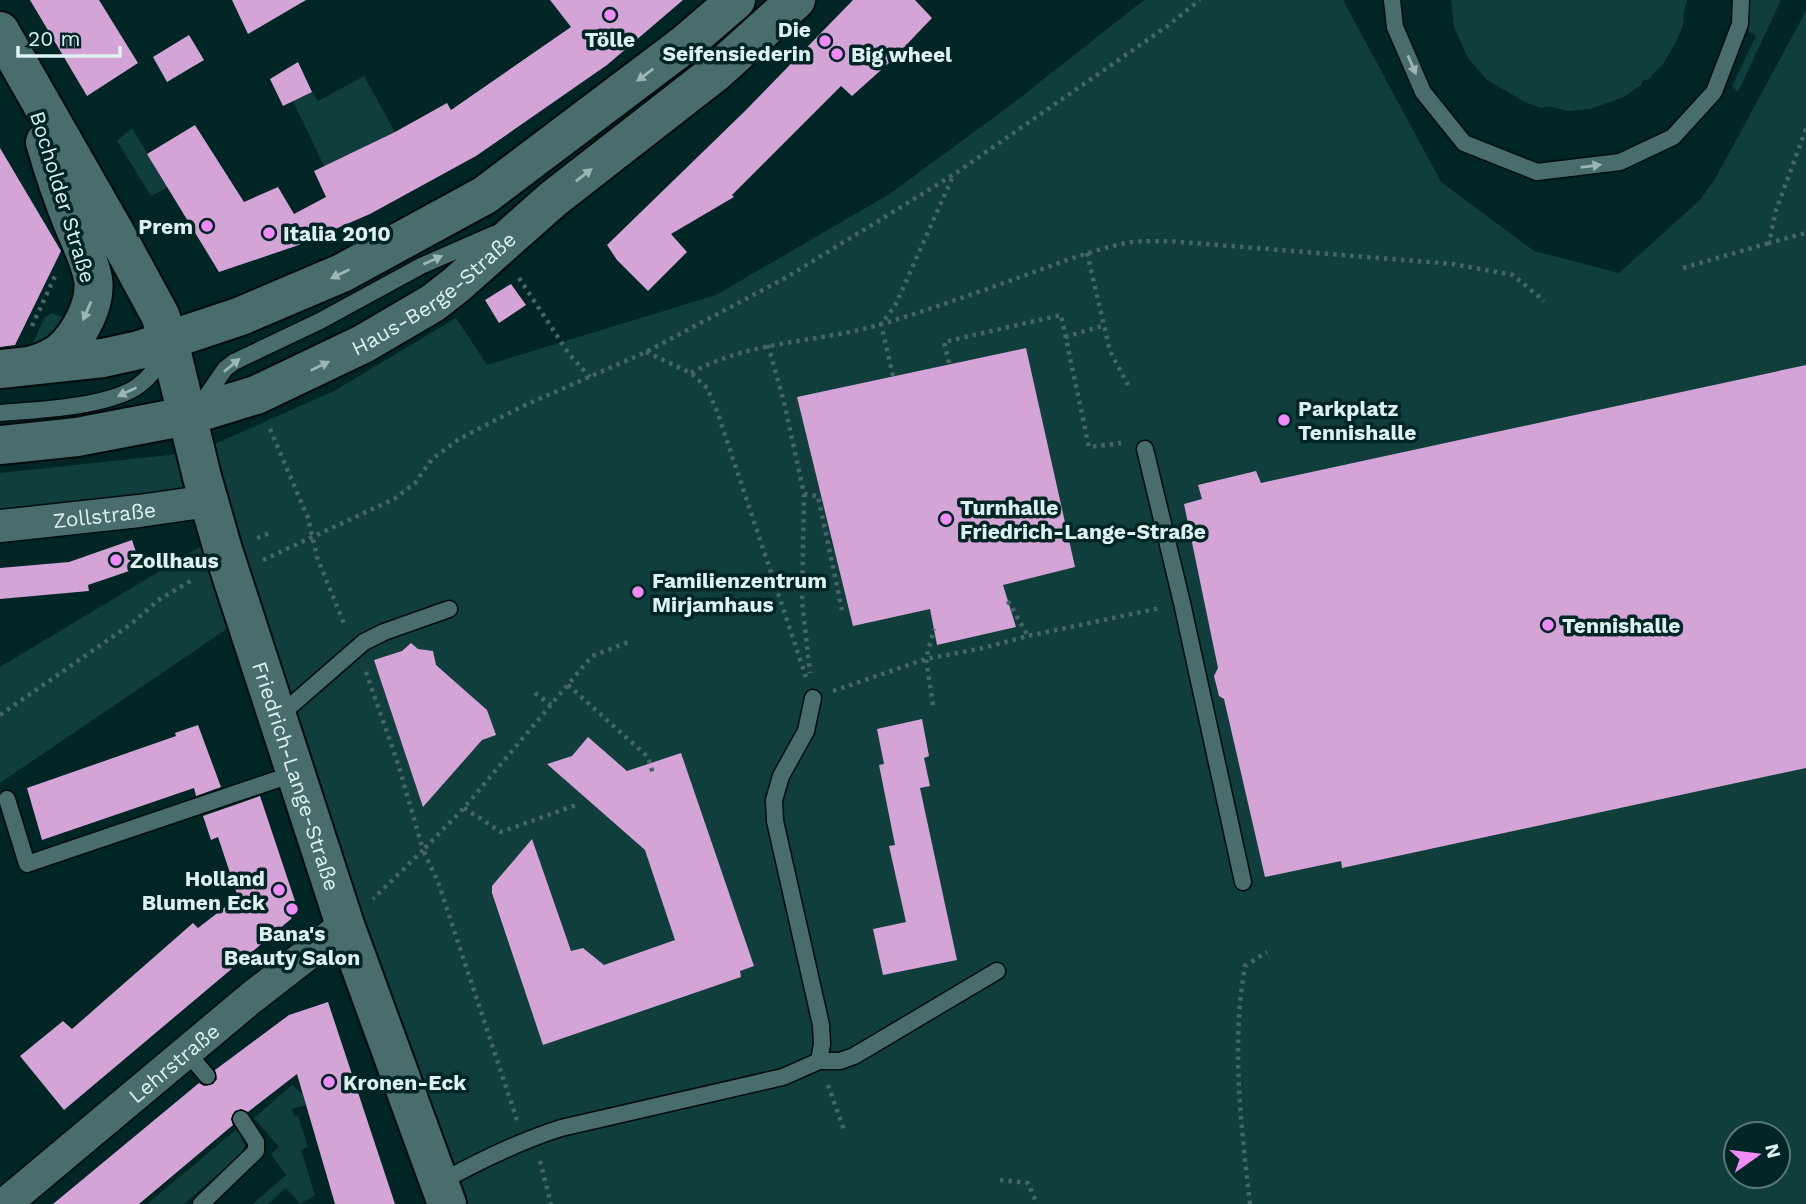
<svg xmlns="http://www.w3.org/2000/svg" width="1806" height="1204" font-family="'Work Sans',sans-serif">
<rect width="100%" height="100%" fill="#002525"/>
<path fill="#103e3d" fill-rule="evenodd" d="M1144,0H1343L1441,182L1534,251L1619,273L1700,200L1715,179L1806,11V1204H449L209,501L0,527V473L197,452L334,391L456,318L487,365L716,295L891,193L1016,101ZM1736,1134H1778V1176H1736Z
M1451,0H1687L1683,17L1684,23L1676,42L1663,64L1651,76L1652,78L1642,81L1641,85L1624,97L1590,109L1568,111L1548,106L1541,108L1525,102L1487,80L1468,58L1454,27Z
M1746,0H1781L1738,92L1732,86L1756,36L1746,29Z
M364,76L395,132L324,166L293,101L312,92L318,101Z
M132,128L168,187L151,196L117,141Z
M52,313L69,320L63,328L30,351L44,318Z
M218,536L237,622L0,783V667Z
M292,1085L302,1093L306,1105L292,1109L294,1117L298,1116L308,1147L301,1150L315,1195L300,1204L286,1188L268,1204H253L286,1175L271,1154L279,1147L254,1118Z
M237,1129L245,1145L242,1153L184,1204H147Z"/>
<path fill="#d3a4d5" d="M30,0H99L138,63L87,96Z
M232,0H306L248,34Z
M550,0H683L607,65L476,156L370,214L296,246L219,272L147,154L195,125L244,202L278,187L294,214L326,197L314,171L395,132L447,103L451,110L571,27Z
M853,0H915L932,18L890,62L852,96L841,86L732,195L734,197L671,234L687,252L648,291L617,260L607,245L746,110Z
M189,35L204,60L167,82L153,57Z
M298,62L312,92L283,106L270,79Z
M0,148L61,251L15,345L0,347Z
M511,284L526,305L499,323L485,300Z
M1026,348L1075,567L1003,585L1016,627L937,645L930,609L853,626L797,397Z
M1806,365V768L1342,868L1341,861L1265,877L1224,699L1219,696L1214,676L1218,668L1184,504L1202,499L1198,485L1256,471L1261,483Z
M132,540L141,567L88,585L89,591L0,599V568L69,562Z
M411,643L418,649L433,651L436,665L487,710L496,735L482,740L423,807L374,660L402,651Z
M922,719L929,756L924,758L930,786L920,788L957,960L883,975L873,929L906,922L889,846L895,845L879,765L884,764L877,729Z
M198,725L221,787L196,796L194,788L42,840L27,788L176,736L175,733Z
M588,737L627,771L681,753L754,966L740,971L741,977L543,1045L492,893V886L532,839L571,951L583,948L604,965L675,940L645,850L547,764L572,756Z
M260,796L296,904L291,919L64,1110L20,1056L63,1021L72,1029L193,923L198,928L238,897L218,837L211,840L203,816Z
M328,1002L395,1204H335L297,1074L248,1112L241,1109L235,1111L231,1119L233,1125L139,1204H53L199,1083L204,1086L213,1084L217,1079L215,1070L289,1015Z"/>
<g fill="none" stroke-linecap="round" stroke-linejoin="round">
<defs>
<path id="lane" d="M1392,0L1395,27L1423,92L1464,143L1537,172L1620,162L1673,137L1714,92L1740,24L1741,0
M200,405L225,369L234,362L320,321L421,266L494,234
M0,413C37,410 104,407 135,388C149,379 159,365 166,350
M1145,449L1182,603L1243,882
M279,716L364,642L384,632L449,609
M7,799L27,864L296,773
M187,1052L207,1076
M819,1061H840L854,1056L997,971
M439,1183C479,1161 517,1142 561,1128L783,1077L819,1061L822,1044L821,1025L775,821L774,800L781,776L806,731L813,698
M201,1204L256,1151V1142L241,1119"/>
<g id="street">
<path id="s1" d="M0,526L139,511L209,501"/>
<path id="s2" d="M5,1204L251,998L345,925"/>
</g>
<g id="secondary">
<path id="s3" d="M0,31L116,234L160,315L169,341L202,477L223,550L345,925L447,1204"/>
<path d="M33,365C43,362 53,358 62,351C79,336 97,303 93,279C90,261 80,241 73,224C62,197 53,170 45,142"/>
<path d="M0,369L103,358L139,350L241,316L342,273L485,195L685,44L736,0"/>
<path id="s4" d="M0,445L77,437L187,416L256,395L363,344L433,303L456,285L553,199L716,72L796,0"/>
</g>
</defs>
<use href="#lane" stroke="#000c0c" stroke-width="19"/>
<use href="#street" stroke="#000c0c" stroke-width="35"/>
<use href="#secondary" stroke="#000c0c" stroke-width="42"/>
<path stroke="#466565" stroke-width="4.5" stroke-dasharray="3.5 5" stroke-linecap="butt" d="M1806,129L1776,210L1769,243L1806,233
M1087,253L1110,351L1128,385
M1683,268L1769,243
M519,278L569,354L590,377
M32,326L55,276
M1065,337L1102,326
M768,345L784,402L804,494L802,601L810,673
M646,352L691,373L707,388L717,411L806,677
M949,363L944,342L1061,315L1089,447L1121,443
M691,373C750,340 818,343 882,324C932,309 981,291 1029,274C1061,262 1093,250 1126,243C1140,240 1155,242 1169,241L1453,264L1513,275L1544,301
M893,376L881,324L895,306L953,176
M270,429L308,518L317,557L345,626
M804,494L818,496L842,610
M257,538L270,533
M263,560L394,499L415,483L432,459L459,439L521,407L646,352L787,277L953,175L1166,27L1200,0
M1008,601L1028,636
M366,672L399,767L423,850L373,899
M568,685L648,757L653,774
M833,691L926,659L983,648L1028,636L1160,608
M535,693L551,705
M933,705L926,659L934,629
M0,715L131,624L160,599L194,579
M464,808L501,832L579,804
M828,1085L844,1130
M517,1120L438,882L423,850L464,808L592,656L631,641
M540,1161L551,1204
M1000,1180L1028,1183L1037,1204
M1250,1204C1241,1125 1231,1046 1245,966L1267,952"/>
<use href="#lane" stroke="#486d6c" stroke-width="16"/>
<use href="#street" stroke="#486d6c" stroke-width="32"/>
<use href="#secondary" stroke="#486d6c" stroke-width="38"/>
</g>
<defs><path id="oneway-solid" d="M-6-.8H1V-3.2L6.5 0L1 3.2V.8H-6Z" transform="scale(1.75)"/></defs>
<g fill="#9ab6b5">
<use href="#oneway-solid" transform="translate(1412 65) rotate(67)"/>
<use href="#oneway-solid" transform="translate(645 75) rotate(143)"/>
<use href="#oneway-solid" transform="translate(1591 166) rotate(-7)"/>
<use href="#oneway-solid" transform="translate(584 175) rotate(-38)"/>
<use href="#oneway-solid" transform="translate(433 260) rotate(-24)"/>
<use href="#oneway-solid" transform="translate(340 274) rotate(154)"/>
<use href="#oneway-solid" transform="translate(87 311) rotate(113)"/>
<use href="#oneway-solid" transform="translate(232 365) rotate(-40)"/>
<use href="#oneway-solid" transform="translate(320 366) rotate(-26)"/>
<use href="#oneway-solid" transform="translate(127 392) rotate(155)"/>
</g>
<g fill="#f08bf6" stroke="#002525" stroke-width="2.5">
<circle cx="610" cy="15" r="7"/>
<circle cx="825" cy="41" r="7"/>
<circle cx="837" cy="54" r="7"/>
<circle cx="207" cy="226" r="7"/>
<circle cx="269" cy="233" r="7"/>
<circle cx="1284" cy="420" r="7"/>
<circle cx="946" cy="519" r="7"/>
<circle cx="116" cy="560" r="7"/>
<circle cx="638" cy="592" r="7"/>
<circle cx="1548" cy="625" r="7"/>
<circle cx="279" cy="890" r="7"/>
<circle cx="292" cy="909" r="7"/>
<circle cx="329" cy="1082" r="7"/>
</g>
<g text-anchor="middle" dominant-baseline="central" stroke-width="7" stroke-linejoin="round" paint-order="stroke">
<g font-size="21" font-weight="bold" fill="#ddf1f0" stroke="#002525" text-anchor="start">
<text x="811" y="29" text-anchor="end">Die<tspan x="811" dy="24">Seifensiederin</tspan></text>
<text x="610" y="39" text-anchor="middle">Tölle</text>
<text x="851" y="54">Big wheel</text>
<text x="193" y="226" text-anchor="end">Prem</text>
<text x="283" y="233">Italia 2010</text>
<text x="1298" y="408">Parkplatz<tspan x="1298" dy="24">Tennishalle</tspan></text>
<text x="960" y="507">Turnhalle<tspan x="960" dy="24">Friedrich-Lange-Straße</tspan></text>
<text x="130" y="560">Zollhaus</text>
<text x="652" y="580">Familienzentrum<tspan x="652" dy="24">Mirjamhaus</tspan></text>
<text x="1562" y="625">Tennishalle</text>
<text x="265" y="878" text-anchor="end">Holland<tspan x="265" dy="24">Blumen Eck</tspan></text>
<text x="292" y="933" text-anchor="middle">Bana's<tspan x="292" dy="24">Beauty Salon</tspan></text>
<text x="343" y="1082">Kronen-Eck</text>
</g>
<g font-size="21" fill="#ddf1f0" stroke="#002525">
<text transform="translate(63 197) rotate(73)">Bocholder Straße</text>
<text stroke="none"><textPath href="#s4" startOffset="467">Haus-Berge-Straße</textPath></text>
<text stroke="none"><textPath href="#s1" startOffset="105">Zollstraße</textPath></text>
<text stroke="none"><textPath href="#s3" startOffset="807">Friedrich-Lange-Straße</textPath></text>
<text stroke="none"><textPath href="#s2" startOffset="220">Lehrstraße</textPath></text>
</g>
</g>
<g transform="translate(1757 1155) rotate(76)"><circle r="33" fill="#002525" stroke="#587776" stroke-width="2"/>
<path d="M0-5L12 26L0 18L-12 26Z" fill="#f08bf6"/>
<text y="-10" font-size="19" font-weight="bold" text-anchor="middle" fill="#ddf1f0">N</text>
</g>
<path d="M18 46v10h102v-10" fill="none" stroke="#ddf1f0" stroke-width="3.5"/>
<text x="28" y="46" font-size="21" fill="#ddf1f0" stroke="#002525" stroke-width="5" paint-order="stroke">20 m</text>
</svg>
